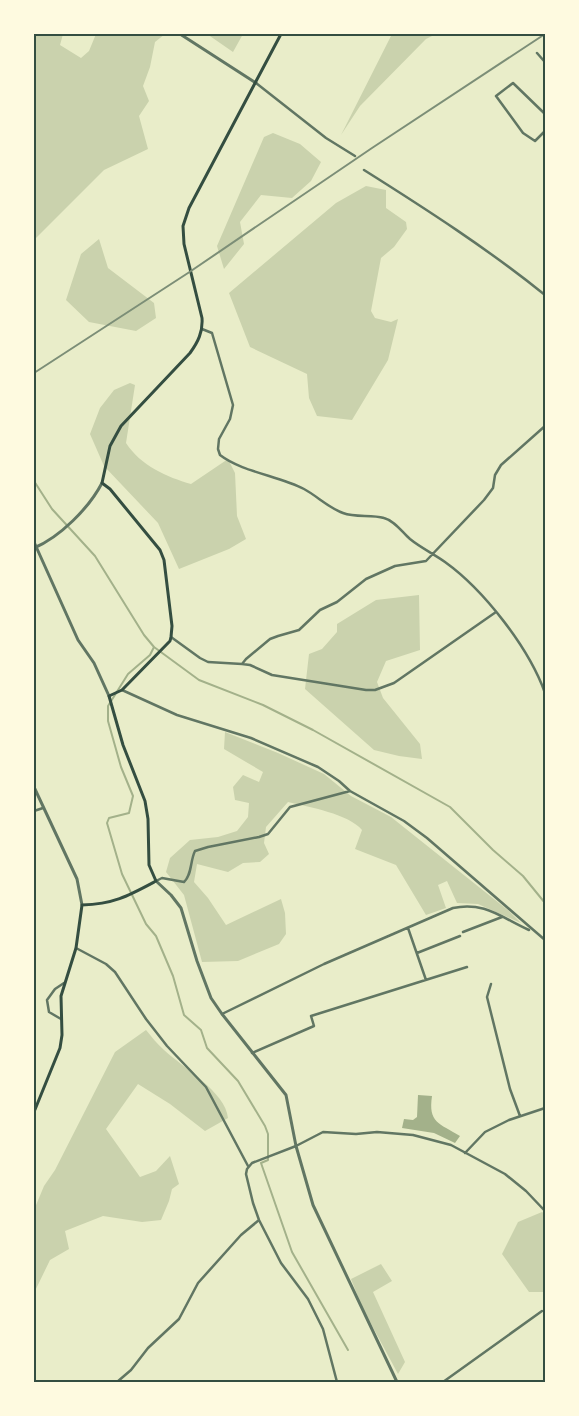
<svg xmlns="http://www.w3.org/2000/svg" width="579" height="1416" font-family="'Times New Roman',serif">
<rect width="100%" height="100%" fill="#e9edc9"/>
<path fill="#cad2ad" d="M34,34H63L60,45L81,58L89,51L96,34H165L155,42L150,67L143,86L149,101L139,116L148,149L104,170L34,240Z
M207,34H243L233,52Z
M392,34H436L426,39L360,106L341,135Z
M273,133L300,144L321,162L311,181L292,198L261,195L240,222L244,244L224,269L217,246L264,137Z
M366,186L386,190V208L406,222L407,229L394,247L381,258L371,311L375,318L391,322L398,319L388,360L352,420L317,416L309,398L307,374L250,347L229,293L336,203Z
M99,239L108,268L154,303L156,318L136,331L89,322L66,300L81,254Z
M130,383L135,385L126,443C141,466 167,477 191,484L228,459L235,473L237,516L246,539L229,549L179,569L158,523L104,466L90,434L100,408L114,390Z
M419,595L420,650L386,661L377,682L383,698L420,744L422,759L399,756L374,750L305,689L309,654L322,649L337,632V624L376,600Z
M225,732L278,753L324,774L351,796L391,817L509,911L521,923L478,904L457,903L447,881L438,885L446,908L426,915L396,865L355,849L362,830C349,814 309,807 288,802L266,827L264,843L269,854L260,862L243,863L228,872L197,864L194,882L208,898L226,925L281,899L285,913L286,934L279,944L238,961L202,962L184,895L166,872L170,858L190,840L218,837L237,831L248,817L249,803L235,800L233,787L243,775L259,782L263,772L224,749Z
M146,1030C152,1037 157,1044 164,1050C182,1067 226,1092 228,1118L205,1131L170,1104L138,1084L106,1129L140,1177L156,1171L170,1156L179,1184L172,1189L169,1201L161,1220L142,1222L103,1216L65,1231L69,1249L50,1260L34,1293V1210L44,1186L55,1170L115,1052Z
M542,1212L545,1214V1292H529L502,1254L518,1222Z
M381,1264L392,1281L373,1292L405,1362L398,1374L362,1307L351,1279Z"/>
<path fill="#a3b18a" d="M418,1095L432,1096C428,1123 439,1123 460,1136L455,1143L434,1133L402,1128L404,1119L413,1120L417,1117Z"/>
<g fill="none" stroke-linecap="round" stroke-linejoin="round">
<path stroke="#a3b18a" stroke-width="2" d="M34,481L52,509L95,556L144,635L154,647L199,680L263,705L313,730L450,807L493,850L523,876L545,903
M154,647L150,655L128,674L108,706V721L121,767L133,796L129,813L109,818L107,823L122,874L146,924L156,936L173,976L184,1015L201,1030L207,1048L238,1081L265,1126L268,1134V1160L261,1163L292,1252L348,1350"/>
<path stroke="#617663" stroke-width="2.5" d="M537,53L544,61
M256,83L326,138L355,156
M545,114L513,83L496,96L523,133L535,141L545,131
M364,170C426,209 488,249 545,295
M202,329L212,333L233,405L230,419L219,439L218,449L220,455C242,472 279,476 304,489C317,496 329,508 343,513C356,518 371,514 384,518C395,521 402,532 410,539C421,548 434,554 445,562C484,590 529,648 545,693
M171,637L200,658L208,662L242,664L246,659L270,639L278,636L299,630L320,610L337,602L366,579L395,566L426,561L484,500L493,488L495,475L501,465L545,426
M242,664L250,665L272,675L366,690H375L394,683L496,612
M122,690L177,715L251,738L318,767L339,781L350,791L404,821L427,838L545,940
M34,811L43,808
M156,881L162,878L184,882C192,875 190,861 195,851L208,847L259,837L268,834L290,807L350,791
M408,928L426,980
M463,932L502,917
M76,948L106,964L115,972L146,1019L167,1046L206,1087L248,1166
M417,953L460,936
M491,984L487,997L510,1089L520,1116
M222,1014L324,964L453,908C484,901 502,918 529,930
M61,1019L49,1012L47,1000L55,989L64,983
M252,1053L314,1026L311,1016L467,967
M465,1153L485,1132L509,1120L545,1108
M117,1382L131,1370L148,1348L179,1319L198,1283L241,1235L259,1220
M337,1382L323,1329L308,1299L281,1263L259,1220L253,1203L246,1174L247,1169L252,1163L296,1146L323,1132L356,1134L377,1132L413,1135L451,1145L505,1174L526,1191L545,1211
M443,1382L542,1311"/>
<path stroke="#617663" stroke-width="3" d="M180,34L256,83
M34,542L78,640L94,663L109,696
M34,548C60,537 89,508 102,483
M34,787L77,879L82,905
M156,881L171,895L181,908L197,961L211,998L222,1014L286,1095L296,1146L313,1205L397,1382"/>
<path stroke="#344e41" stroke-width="3" d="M34,1112L60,1048L62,1035L61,996L76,948L82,905C114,904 128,896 156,881L149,865L148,819L145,801L123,745L109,696L122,690L170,641L171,637L172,626L164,560L160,550L110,489L102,483L110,446L121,426L190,353C198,342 203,332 202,318L184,244L183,226L189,208L281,34"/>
<path stroke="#7c8e77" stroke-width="2" d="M34,373L188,273L372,148L545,34"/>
</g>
<rect width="579" height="1416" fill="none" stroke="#fefae0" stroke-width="70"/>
<rect x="35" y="35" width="509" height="1346" fill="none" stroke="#344e41" stroke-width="2"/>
</svg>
